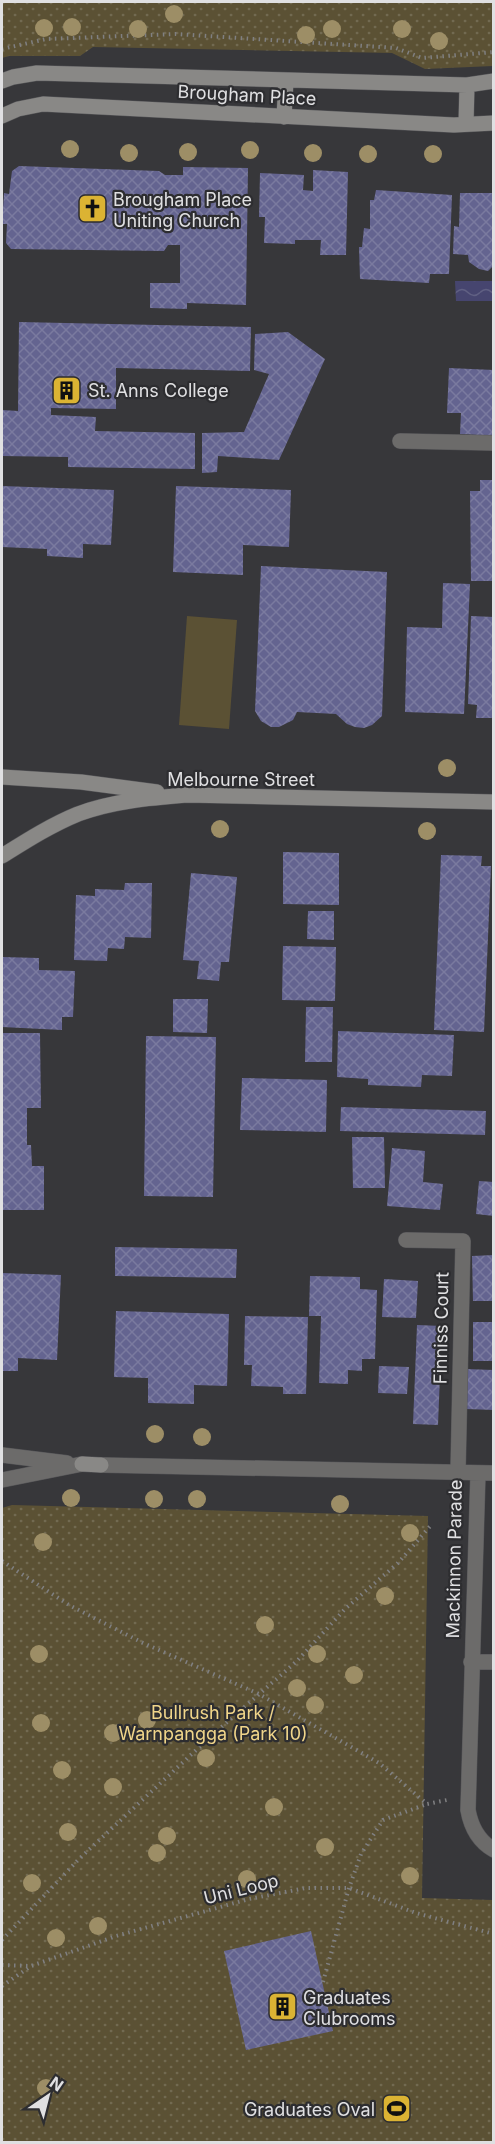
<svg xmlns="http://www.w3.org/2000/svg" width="495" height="2144" font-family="Inter,sans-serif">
<defs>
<pattern id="park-dots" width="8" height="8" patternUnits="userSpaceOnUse" patternTransform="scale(1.5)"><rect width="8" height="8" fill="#5b5134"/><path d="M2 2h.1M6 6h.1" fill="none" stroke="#726a51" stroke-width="1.8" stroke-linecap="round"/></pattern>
<pattern id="water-waves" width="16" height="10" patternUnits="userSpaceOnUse" patternTransform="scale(1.5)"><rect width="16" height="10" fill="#46456f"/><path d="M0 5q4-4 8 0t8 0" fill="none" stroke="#606083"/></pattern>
<pattern id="building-cross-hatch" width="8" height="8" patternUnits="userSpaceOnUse" patternTransform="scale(1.5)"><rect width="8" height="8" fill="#646490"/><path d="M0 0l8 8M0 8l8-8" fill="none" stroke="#7a7a9f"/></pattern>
</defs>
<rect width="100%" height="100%" fill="#37373a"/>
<path fill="#5b5134" d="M187,616L237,620L229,729L179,725Z"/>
<path fill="url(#park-dots)" d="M2,2H493V66L425,69L392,53L93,47L80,56H9L2,58Z
M12,1505L428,1516L422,1898L493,1900V2142H2V1508Z"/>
<path fill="url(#water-waves)" d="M455,281H492V301H456Z"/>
<path fill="url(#building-cross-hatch)" d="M19,166L159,171L165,175H183V167L248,168L246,305L187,303V309L150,308V283H180V245H168L164,251L11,249L6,243L7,224H2L4,193L9,194L12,171Z
M313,170L348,172L346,255H320L321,240H295V244L264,243L265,217H259L260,173L304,175L303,190L313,191Z
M376,190L452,195L449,274H430L429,283L360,279L359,247H362L364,228L370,229V200H374Z
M460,193H494V265L488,271L479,269L469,262L468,255L453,254L454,226L459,227Z
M19,322L251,327L250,371L116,368V409L51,408V415L96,417L95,431L195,433V469L68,467V457L2,456V410L18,411Z
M288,332L325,359L279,460L218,456L217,472L202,473V433L244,432L269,374L254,370L255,334Z
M449,368L494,370V436L460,434L461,413H447Z
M480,480H494V581H471L470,491H480Z
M2,486L114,490L111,545L83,544V558L47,556V549L2,547Z
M176,486L291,490L289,547L243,545V575L173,572Z
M261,566L387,572L382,716L372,725L364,728L355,727L347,724L336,714L297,712L293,720L279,727H271L261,721L255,711Z
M443,583L470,584L464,714L405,712L407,627L442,628Z
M471,616L494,617V718H476L477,705L468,704Z
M283,852L339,853V905L283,904Z
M441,855L482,856L481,866H491L484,1032L434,1030Z
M191,873L237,877L229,962H221L219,981L197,979L199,961L183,960Z
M125,883H152L151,938L125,937L124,949L108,948L107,961L74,960L76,895L95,896V889L124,890Z
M308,911H334V940L307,939Z
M283,946L336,947L335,1001L282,1000Z
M2,957L39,958V970L75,971L73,1017H62V1030L2,1027Z
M173,999H208L207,1033L173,1032Z
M306,1007H333L332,1062H305Z
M338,1031L454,1035L452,1076L422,1075L421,1087L368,1085V1079L337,1077Z
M2,1033H40L41,1108H27V1145H31L32,1166H44V1210H2Z
M146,1036L216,1037L213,1197L144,1196Z
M242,1078L327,1080L326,1132L240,1130Z
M341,1107L486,1111L485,1135L340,1131Z
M352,1137H384L385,1188H353Z
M392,1148L425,1151L423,1182L443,1184L440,1210L387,1206Z
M479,1181L494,1182V1216L476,1214Z
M115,1247L237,1249L236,1278L115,1276Z
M494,1255V1301H473L472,1256Z
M2,1273L61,1275L57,1360L18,1358V1371H2Z
M310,1276L360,1277V1289L377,1290L375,1359H362V1371L348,1370V1384L319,1383L321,1316H309Z
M384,1279L418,1281L416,1318L382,1317Z
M116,1311L229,1314L227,1386L194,1385V1404L148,1403V1378L114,1377Z
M245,1316L308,1317L306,1394H283V1387L251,1386L252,1365H244Z
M473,1322H494V1361H473Z
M417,1325L442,1326L438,1425L413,1424Z
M379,1366L409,1367L407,1394L378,1393Z
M466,1369L494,1370V1410L465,1409Z
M311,1931L333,2031L246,2050L224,1951Z"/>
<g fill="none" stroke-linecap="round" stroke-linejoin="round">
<defs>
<path id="street" d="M400,441L494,443
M406,1240L463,1241L458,1472
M2,1455L67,1463
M101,1465L494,1473
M478,1473L468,1810C471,1827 478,1841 494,1850
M2,1480L82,1464
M471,1662H494"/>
<path id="secondary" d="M2,81L13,77L37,73L467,85L494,81
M2,116L18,109L43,104L454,125L494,123
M284,117L286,81
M466,124L467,85
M2,777L81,782L157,792
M2,856C26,841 51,825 78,814C113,801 150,798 187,795L494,802
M82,1464L101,1465"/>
</defs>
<use href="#street" stroke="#555558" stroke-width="16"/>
<use href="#secondary" stroke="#555558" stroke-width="16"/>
<path stroke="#808082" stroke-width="4" stroke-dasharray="1.5 4.5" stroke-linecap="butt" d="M2,49L46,39L176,34L396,48L422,58L494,52
M2,1561L69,1605L143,1643L259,1694L379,1763L427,1804L447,1800
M2,1940L79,1859L209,1738L297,1661L345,1609L398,1563L432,1524
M2,1965L31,1966
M323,1982L349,1888L361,1854L383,1820L427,1804
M2,1986L31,1966L116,1936L249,1899L306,1888H349L416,1913L494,1934"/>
<use href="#street" stroke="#6c6b6a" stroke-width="15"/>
<use href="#secondary" stroke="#898886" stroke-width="15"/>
</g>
<g fill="#9d8e66">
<circle cx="174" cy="14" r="9"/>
<circle cx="72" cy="27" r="9"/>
<circle cx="44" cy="28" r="9"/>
<circle cx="138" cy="29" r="9"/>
<circle cx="332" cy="29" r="9"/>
<circle cx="402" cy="29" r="9"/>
<circle cx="306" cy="35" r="9"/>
<circle cx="439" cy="41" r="9"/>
<circle cx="70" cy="149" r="9"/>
<circle cx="250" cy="150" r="9"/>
<circle cx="188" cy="152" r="9"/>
<circle cx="129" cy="153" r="9"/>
<circle cx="313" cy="153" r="9"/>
<circle cx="368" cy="154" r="9"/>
<circle cx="433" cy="154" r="9"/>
<circle cx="447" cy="768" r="9"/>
<circle cx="220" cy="829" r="9"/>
<circle cx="427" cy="831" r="9"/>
<circle cx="155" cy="1434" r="9"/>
<circle cx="202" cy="1437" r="9"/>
<circle cx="71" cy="1498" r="9"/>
<circle cx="154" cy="1499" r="9"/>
<circle cx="197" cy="1499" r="9"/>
<circle cx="340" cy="1504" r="9"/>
<circle cx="410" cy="1533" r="9"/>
<circle cx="43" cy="1542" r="9"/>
<circle cx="385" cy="1596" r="9"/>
<circle cx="265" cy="1625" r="9"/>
<circle cx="39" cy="1654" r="9"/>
<circle cx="317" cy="1654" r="9"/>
<circle cx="354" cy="1675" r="9"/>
<circle cx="297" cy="1688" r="9"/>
<circle cx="315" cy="1705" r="9"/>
<circle cx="147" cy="1720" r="9"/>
<circle cx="41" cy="1723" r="9"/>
<circle cx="113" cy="1733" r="9"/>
<circle cx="206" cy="1758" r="9"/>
<circle cx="62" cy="1770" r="9"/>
<circle cx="113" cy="1787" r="9"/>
<circle cx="274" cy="1807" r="9"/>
<circle cx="68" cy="1832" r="9"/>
<circle cx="167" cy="1836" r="9"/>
<circle cx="325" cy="1847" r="9"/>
<circle cx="157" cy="1853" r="9"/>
<circle cx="410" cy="1876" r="9"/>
<circle cx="247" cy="1879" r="9"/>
<circle cx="32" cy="1883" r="9"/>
<circle cx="98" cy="1926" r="9"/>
<circle cx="56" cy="1938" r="9"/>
<circle cx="46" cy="2088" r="9"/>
</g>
<defs>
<symbol id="church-square" viewBox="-11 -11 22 22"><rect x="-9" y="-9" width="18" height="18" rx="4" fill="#dbb333" stroke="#2d2d30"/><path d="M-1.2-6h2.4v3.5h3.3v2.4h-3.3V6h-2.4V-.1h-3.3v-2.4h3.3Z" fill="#111"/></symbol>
<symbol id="building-square" viewBox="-11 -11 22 22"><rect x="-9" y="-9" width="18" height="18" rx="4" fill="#dbb333" stroke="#2d2d30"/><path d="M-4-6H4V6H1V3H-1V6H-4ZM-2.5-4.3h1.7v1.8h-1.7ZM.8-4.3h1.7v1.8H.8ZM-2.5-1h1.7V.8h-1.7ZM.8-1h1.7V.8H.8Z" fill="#111"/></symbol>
<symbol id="stadium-square" viewBox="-11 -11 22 22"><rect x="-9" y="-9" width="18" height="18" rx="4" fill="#dbb333" stroke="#2d2d30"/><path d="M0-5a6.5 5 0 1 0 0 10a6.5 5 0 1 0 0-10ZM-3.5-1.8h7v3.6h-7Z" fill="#111"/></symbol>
</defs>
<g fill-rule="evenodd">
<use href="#church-square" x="76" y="192" width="33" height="33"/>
<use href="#building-square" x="50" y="374" width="33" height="33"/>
<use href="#building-square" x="266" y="1990" width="33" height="33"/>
<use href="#stadium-square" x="380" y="2092" width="33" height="33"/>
</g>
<g text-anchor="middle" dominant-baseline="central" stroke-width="4.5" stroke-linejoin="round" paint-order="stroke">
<g font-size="18" fill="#e0e0e2" stroke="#2d2d30">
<text transform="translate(247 95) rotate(3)">Brougham Place</text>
<text x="241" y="779">Melbourne Street</text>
<text transform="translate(441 1328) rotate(-89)">Finniss Court</text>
<text transform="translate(454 1559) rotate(-89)">Mackinnon Parade</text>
<text transform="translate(241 1889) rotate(-14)">Uni Loop</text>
</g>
<g font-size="18" fill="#e0e0e2" stroke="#2d2d30" text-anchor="start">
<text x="113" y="199">Brougham Place<tspan x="113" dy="21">Uniting Church</tspan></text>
<text x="88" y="390">St. Anns College</text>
<text x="303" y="1997">Graduates<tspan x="303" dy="21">Clubrooms</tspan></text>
<text x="375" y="2109" text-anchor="end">Graduates Oval</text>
</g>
<g font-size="18" fill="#f0d58a" stroke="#2d2d30">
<text x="213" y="1712">Bullrush Park /<tspan x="213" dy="21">Warnpangga (Park 10)</tspan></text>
</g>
</g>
<rect width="495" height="2144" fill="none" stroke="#e0e0e2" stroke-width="6"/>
<g transform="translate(48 2096) rotate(35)" stroke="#2d2d30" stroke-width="4.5" paint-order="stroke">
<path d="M0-4.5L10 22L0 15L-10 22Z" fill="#e0e0e2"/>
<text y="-9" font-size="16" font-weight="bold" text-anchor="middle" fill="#e0e0e2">N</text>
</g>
</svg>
